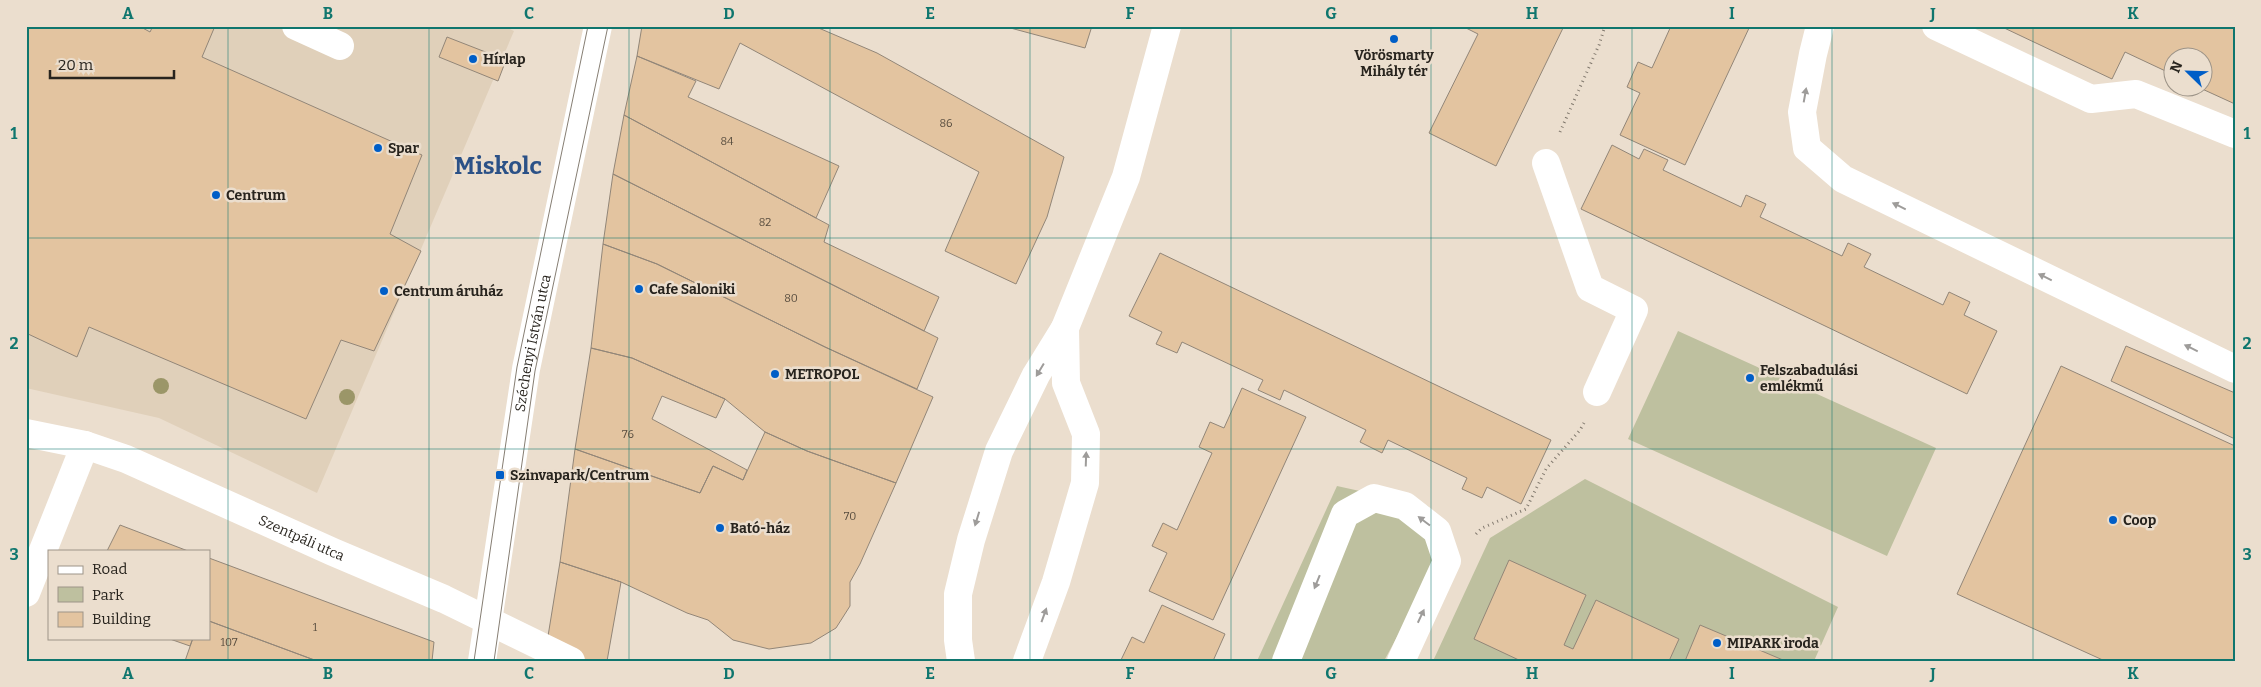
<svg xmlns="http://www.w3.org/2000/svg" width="2261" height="687" font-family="Bitter,serif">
<rect width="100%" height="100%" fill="#ebdece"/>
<path fill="#e0d0ba" d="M26,26H503L514,31L317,493L159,418L26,388Z"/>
<path fill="#bec09f" d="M1678,331L1936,448L1887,556L1628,439Z
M1585,479L1838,607L1814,661H1433L1490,538Z
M1337,486L1428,506L1444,550L1384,661H1257Z"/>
<path fill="#e3c4a0" stroke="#928678" d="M26,26H139L150,32L153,26H215L202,57L422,155L390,234L421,251L374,351L341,340L306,419L89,327L77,357L26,333Z
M642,26H814L877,53L1064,157L1047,217L1016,284L945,251L979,172L740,43L719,89L637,56Z
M1003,26H1092L1085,48Z
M1462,26H1564L1496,166L1429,133L1478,34Z
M1671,26H1750L1685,165L1620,135L1640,93L1627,87L1638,62L1652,68Z
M2000,26H2231L2235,28V104L2200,88H2204V58H2174V75L2125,52L2112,79Z
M447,37L506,60L498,81L439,57Z
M637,56L696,81L688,97L839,166L816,218L624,115Z
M624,115L829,225L824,242L939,297L924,331L613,174Z
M1612,145L1639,159L1644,149L1668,160L1663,170L1741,207L1746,195L1766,204L1760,217L1842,256L1848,243L1871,254L1864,267L1943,305L1949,292L1970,302L1964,315L1997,331L1967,394L1581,209Z
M613,174L938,338L917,389L825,347L657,264L603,244Z
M603,244L657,264L825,347L933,397L896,483L807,451L765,432L725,399L632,358L591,348Z
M1160,253L1551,440L1521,504L1487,487L1482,498L1462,489L1467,478L1388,440L1382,453L1360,442L1366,430L1284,390L1280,400L1258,390L1263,380L1182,342L1177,353L1156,344L1162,332L1129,316Z
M2126,346L2235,393V439L2111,381Z
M591,348L632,358L725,399L716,418L662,396L652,419L747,470L743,480L713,466L700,493L575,449Z
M2061,366L2235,446V661H2105L1957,594Z
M1242,388L1306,417L1213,620L1149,591L1167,553L1152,546L1163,523L1177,530L1212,453L1199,447L1210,422L1224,428Z
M765,432L807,451L896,483L860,564L850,582V606L836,628L811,643L769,649L733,640L708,620L687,613L621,582L560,562L575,449L700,493L713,466L743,480Z
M120,525L188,551H107Z
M209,558L434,642L432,661H317L209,621Z
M1509,560L1586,595L1564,645L1573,649L1596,600L1679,639L1669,661H1521L1474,639Z
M560,562L621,582L607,661H544Z
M1162,605L1225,634L1213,661L1121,660L1132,637L1144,643Z
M209,621L317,661H185L193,638H209Z
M1700,625L1783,660V661H1685Z
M167,638H193L190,646Z"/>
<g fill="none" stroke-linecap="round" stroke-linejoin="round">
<path stroke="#80786d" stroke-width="3" stroke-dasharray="1 4" stroke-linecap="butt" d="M1560,132L1599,45L1605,26
M1476,534L1482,528L1526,509L1546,469L1580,430L1584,423"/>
<g stroke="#fff" stroke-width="28">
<path d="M296,26L340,46"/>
<path d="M1820,26L1813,54L1802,112L1807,148L1843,179L2235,369"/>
<path d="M1936,26L2091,99L2136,94L2235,134"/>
<path d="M1546,163L1590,288L1634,310L1597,392"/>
<path id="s1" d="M26,433L85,445L126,459L333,552L444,599L571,661"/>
<path d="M26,593L85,445"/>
<path id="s2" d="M482,661L526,369L598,26"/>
<path d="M961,661L958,640V594L971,540L999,451L1036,375L1065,328L1126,177L1167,26"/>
<path d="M1027,661L1056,582L1085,483L1086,434L1066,383L1065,328"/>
<path d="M1286,661L1345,514L1374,498L1405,506L1437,531L1447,561L1401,661"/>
</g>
<path stroke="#867e73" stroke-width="1" d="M474,661L517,367L588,26
M494,661L535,371L608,26"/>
</g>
<g fill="#9b9668">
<circle cx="161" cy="386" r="8"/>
<circle cx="347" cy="397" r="8"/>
</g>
<defs><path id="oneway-solid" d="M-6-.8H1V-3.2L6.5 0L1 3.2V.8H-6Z" transform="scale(1.25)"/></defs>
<g fill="#9e9c9a">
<use href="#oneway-solid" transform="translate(1805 95) rotate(-80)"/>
<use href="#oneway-solid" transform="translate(1899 206) rotate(-154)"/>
<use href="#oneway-solid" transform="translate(2045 277) rotate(-154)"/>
<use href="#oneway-solid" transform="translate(2191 348) rotate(-154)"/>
<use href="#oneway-solid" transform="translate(1040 370) rotate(121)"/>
<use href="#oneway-solid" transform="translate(1086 459) rotate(-88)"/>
<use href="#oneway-solid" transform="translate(977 519) rotate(107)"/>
<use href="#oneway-solid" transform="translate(1424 521) rotate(-143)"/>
<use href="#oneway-solid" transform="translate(1317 582) rotate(112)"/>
<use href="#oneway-solid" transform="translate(1044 615) rotate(-70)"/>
<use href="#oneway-solid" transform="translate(1421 616) rotate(-65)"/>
</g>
<path fill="none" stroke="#0f766e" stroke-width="1" stroke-opacity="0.55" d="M228,26V661M429,26V661M629,26V661M830,26V661M1030,26V661M1231,26V661M1431,26V661M1632,26V661M1832,26V661M2033,26V661M26,238H2235M26,449H2235"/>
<g fill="#005ec7" stroke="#ebdece" stroke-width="2">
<circle cx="1394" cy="39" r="5"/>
<circle cx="473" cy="59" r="5"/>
<circle cx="378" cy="148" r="5"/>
<circle cx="216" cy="195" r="5"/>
<circle cx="639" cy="289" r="5"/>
<circle cx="384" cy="291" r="5"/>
<circle cx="775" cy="374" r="5"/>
<circle cx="1750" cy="378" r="5"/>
<rect x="495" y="470" width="10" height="10" rx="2.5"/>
<circle cx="2113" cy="520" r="5"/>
<circle cx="720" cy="528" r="5"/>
<circle cx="1717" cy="643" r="5"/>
</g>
<g text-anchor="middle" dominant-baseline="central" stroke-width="5" stroke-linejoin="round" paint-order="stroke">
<g font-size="11" fill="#574c3e">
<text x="946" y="123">86</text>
<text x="727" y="141">84</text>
<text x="765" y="222">82</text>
<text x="791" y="298">80</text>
<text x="628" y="434">76</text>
<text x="850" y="516">70</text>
<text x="315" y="627">1</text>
<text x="229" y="642">107</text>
</g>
<g font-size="14" font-weight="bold" fill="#28241e" stroke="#ebdece" text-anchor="start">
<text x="1394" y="55" text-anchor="middle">Vörösmarty<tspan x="1394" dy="16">Mihály tér</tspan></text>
<text x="483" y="59">Hírlap</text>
<text x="388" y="148">Spar</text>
<text x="226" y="195">Centrum</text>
<text x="649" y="289">Cafe Saloniki</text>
<text x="394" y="291">Centrum áruház</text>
<text x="1760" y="370">Felszabadulási<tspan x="1760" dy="16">emlékmű</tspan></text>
<text x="785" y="374">METROPOL</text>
<text x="510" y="475">Szinvapark/Centrum</text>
<text x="2123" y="520">Coop</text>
<text x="730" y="528">Bató-ház</text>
<text x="1727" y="643">MIPARK iroda</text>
</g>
<g font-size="14" fill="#28241e" stroke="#ebdece">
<text stroke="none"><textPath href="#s2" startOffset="322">Széchenyi István utca</textPath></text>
<text stroke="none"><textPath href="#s1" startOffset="296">Szentpáli utca</textPath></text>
</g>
<g font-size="24" font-weight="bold" fill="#2b5187" stroke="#ebdece">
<text x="498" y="166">Miskolc</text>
</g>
</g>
<rect width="2261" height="687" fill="none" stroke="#ebdece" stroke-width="55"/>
<rect x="48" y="550" width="162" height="90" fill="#ebdece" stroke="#9d9488"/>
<rect x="58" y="566" width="25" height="8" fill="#ffffff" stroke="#9d9488"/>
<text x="92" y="574" font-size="15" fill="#28241e">Road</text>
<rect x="58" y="587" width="25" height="15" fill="#bec09f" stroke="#9d9488"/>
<text x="92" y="600" font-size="15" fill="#28241e">Park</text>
<rect x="58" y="612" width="25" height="15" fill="#e3c4a0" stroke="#9d9488"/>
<text x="92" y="624" font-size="15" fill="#28241e">Building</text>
<g transform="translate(2188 72) rotate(293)"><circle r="24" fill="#ebdece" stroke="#9d9488"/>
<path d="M0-4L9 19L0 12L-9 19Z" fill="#005ec7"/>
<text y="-8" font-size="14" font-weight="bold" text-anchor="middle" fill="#28241e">N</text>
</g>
<path d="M50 70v8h124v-8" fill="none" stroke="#28241e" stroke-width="2.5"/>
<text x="58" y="70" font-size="15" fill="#28241e" stroke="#ebdece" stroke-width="4" paint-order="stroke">20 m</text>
<rect x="28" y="28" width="2206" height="632" fill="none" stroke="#0f766e" stroke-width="2"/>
<g font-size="16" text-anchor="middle" font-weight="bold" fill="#0f766e">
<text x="128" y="19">A</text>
<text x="328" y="19">B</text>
<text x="529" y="19">C</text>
<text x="729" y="19">D</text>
<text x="930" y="19">E</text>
<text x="1130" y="19">F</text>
<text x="1331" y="19">G</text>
<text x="1532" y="19">H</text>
<text x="1732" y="19">I</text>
<text x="1933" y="19">J</text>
<text x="2133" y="19">K</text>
<text x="14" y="139">1</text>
<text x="2247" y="139">1</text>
<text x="14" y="349">2</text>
<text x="2247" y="349">2</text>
<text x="14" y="560">3</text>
<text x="2247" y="560">3</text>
<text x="128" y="679">A</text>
<text x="328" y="679">B</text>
<text x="529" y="679">C</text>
<text x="729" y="679">D</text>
<text x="930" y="679">E</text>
<text x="1130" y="679">F</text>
<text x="1331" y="679">G</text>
<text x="1532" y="679">H</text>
<text x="1732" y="679">I</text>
<text x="1933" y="679">J</text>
<text x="2133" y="679">K</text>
</g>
</svg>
